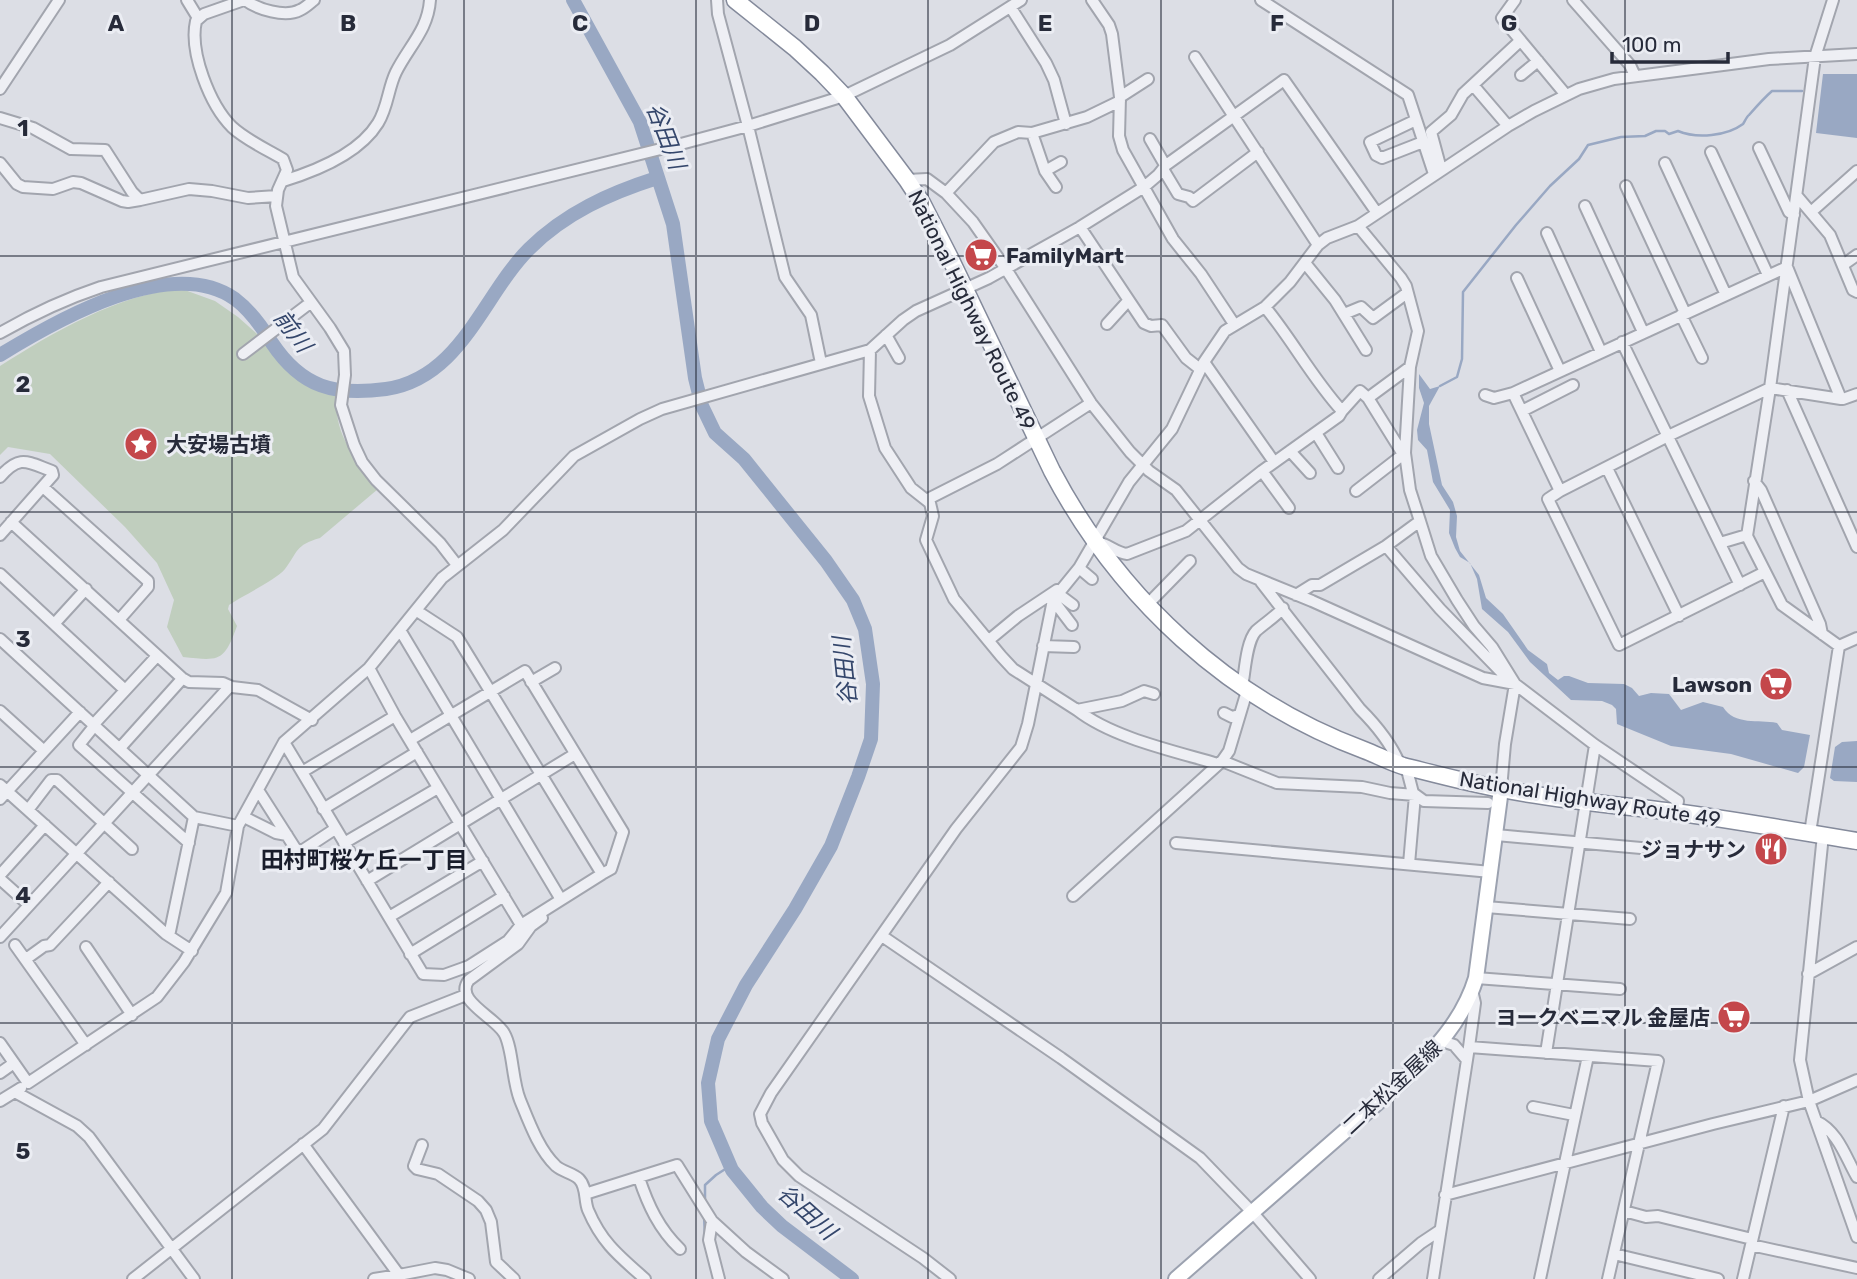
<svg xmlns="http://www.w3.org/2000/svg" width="1857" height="1279" font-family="Rubik,'Noto Sans JP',sans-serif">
<rect width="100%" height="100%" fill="#dcdee5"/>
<path fill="#c0cebe" d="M182,289L215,301L238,317L275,350L336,394C335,441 354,452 378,489L320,538C295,545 298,552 285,569C276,580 242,596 229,605L228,609L237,626C224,662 220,661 183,657L167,627L174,600L157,563L125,527L50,454L8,447L0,455V366C52,333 120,293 182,289Z"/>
<path fill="#99a8c3" d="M1823,74H1857V138L1816,133Z
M1419,374L1430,389L1440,386L1429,406V424L1442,485L1453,502L1457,516L1456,537L1460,551L1479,575L1486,598L1503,614L1528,650L1547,664L1549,673L1558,680L1564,676H1569L1588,683L1624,684L1632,688L1639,696L1651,693L1669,694L1681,710L1703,702L1723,707C1735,726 1758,719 1777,723L1782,730L1810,735L1804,767L1798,773L1731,754L1671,746L1617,724L1616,709L1612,705L1602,701L1571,700L1530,662L1508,632L1482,609L1477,579L1470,563L1460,557L1455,548L1449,533L1450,510L1433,482L1427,450L1418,440L1417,430L1424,403L1419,388Z
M1857,741V782L1834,781L1830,778L1835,747L1842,742Z"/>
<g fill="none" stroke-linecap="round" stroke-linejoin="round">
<path stroke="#99a8c3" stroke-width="2.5" d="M1440,386L1457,377L1462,359L1463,292L1516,225L1550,186L1579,159L1588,145L1621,137L1645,136L1656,131H1665L1669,134L1678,131C1697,139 1727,136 1743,124C1744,123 1747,116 1749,115C1756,107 1764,98 1772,91H1802
M705,1200V1185L716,1175L730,1166
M704,1214L705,1239"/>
<path stroke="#99a8c3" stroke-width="14" d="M573,0L640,122L673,224L695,378L702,406L715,433L744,459L826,561L853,600L865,629L873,684L871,739L858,777L831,846L795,909L746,985L718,1039L708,1083L711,1121L732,1170L762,1207L782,1226L852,1279
M0,355C57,320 171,254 235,299C251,311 262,327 272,343C302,388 335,396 386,389C461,378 483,295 529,249C565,213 610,193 657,178"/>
<defs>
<path id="minor" d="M187,0L198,18
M244,0L204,14L196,21C189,52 210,105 232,127C246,140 266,149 283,159L287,170L278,190L276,206L293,277L330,328L344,351L345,375L341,405L354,445L362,462L376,480L440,543L457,565
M245,0C257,9 285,18 300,10C305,8 310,3 314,0
M717,0L718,14L748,126L785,277L811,315L821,363
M1092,0L1109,25L1112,34L1120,97L1119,136L1123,150L1173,239L1201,274L1234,324
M1261,0L1408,95L1434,174
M1515,0L1502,18L1566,95
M1573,0L1630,65L1635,76
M1833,0L1815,57L1770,388L1747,536L1782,605L1839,646
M1011,8L1046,63L1054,80L1066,124
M1195,57L1318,245
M1521,75L1538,61
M1473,85L1508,126
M0,89L59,0
M1120,97L1148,79
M0,118L33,128L71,149L105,150L132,192L140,200L189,189L212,191L248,198L277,196
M1416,120L1370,142L1376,155L1382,158L1423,142
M1032,133L1045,171L1056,187
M1150,139L1165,165
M1759,148L1789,212L1794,215
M1711,152L1768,275
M0,163L17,184L23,187L53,189L73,182L81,183L122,201L128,202L140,200
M1665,163L1726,295
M1163,169L1178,194L1189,197L1193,201L1258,152
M1441,169L1431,132L1451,115L1463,94L1520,41
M1045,171L1061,162
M907,180L927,179L946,193L973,222L1006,269L1091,403L1130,452L1149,471L1176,490L1238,568L1246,574L1312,601L1483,678L1515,684L1595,745L1678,801L1676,812
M283,181C316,171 359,154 378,123C388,107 388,88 396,72C409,46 428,30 430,0
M1626,186L1685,313
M946,193L994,142L1018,132L1032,133L1087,117L1120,101
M1797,196L1830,235L1853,290L1857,292
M1585,206L1643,332
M1811,212L1857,171
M1080,227L1144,323L1151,326L1162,325L1186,358L1200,369
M1547,233L1601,352
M1305,263L1335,300L1366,350
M1843,265L1857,255
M1517,278L1560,371
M1344,314L1361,307L1373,318L1407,293
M1681,315L1702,358
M1107,324L1128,301
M0,333C33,314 65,299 101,287L677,145L748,126L844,96L950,45L1021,0
M886,335L899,358
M1622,342L1740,585
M870,350L869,396L885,448L911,488L930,503L933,516L926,540L954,599L1001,656L1013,669L1077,710L1122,701L1144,691L1154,694
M243,354L310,303
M1204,362L1274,462
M1787,390L1857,547
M1485,395L1494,398L1513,393
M1368,398L1410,367
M1841,399L1787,267L1513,393L1560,491L1668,436L1770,388L1841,399H1843L1857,394
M1342,411L1360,391L1368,398L1401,451L1405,453L1356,491
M1522,411L1573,385
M1316,433L1338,468
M1290,451L1310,473
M1607,468L1679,616
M1262,471L1289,508
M0,477C20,454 27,462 52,471L53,475L0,535
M1754,481L1761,490L1820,624L1822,634
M43,487L148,581V587L119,620
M1560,491L1548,499L1619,645L1765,572
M928,499L997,464L1091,403
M1420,521L1431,556L1457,600L1474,626L1492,647L1515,684L1505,744L1501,789
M11,522L182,678L189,682L223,683L232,687L258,690L312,720
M1097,542C1108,544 1116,553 1127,554L1186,531L1262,471L1339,416L1342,411C1312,378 1293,341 1265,307
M1720,543L1747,535
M1386,546L1440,609L1505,676
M1079,568L1092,579
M0,574L125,690
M1261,582L1360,709C1377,726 1391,743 1400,765
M1057,593L1073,605
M1296,595L1312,585H1320L1386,546L1420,521L1410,490L1405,453L1410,367L1418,331L1406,286L1401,278L1358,226
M1053,600L1072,625
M1146,606L1190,561
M55,623L86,589
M400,630L560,898
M0,639L194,817L238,826
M989,640L1018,616L1057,590
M1043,646L1074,647
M1839,646L1857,638
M369,668L395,716L521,925
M531,682L555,668
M1242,687C1245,672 1246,642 1256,631C1265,623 1275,617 1283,608
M1077,710C1113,738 1174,751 1218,764
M0,711L43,750
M1224,713L1232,717L1239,715
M94,724L157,656
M95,725L79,745L189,843
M410,740L525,671L623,832L611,869L602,874
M284,742L423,974L444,975L469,966L508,941L521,925L602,874L457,637L417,611
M120,748L182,679
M1222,761L1277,783L1362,787L1390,793L1415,795L1409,864
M1406,766L1413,793L1424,801L1488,803
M302,772L395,716
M0,785L166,934L192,951
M258,790L295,848L300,852L335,829
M0,799L80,712
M323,809L417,752
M28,810L51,780H57L132,849
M244,817L276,833L287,835
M1810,833L1839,646
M1496,835L1641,848
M1823,835L1800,1060L1809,1101L1857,1237
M344,843L438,788
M1176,843L1491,872
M0,875L45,825
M0,879L29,905
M367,881L575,754
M1073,896L1222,761L1229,751L1247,691
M1486,907L1630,919
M389,917L483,861
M542,918L531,926L518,944L469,980C453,1000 495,1017 504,1033C513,1048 512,1081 520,1100C529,1122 539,1150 556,1166C563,1172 573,1173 579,1179C587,1187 584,1200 588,1210C602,1243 619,1256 645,1279
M169,936L194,817
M882,936L1061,1058L1200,1158L1253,1213L1310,1279
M0,937L230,686
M15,945L86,1045
M86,947L132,1015
M410,954L504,896
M26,959L44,946L50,945L109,882
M1808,974L1857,947
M1476,978L1620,989
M1442,1041L1454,1045L1466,1059
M0,1043L28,1083L157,997L184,962L226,893L238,826L284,742L369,668L442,578L503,530L574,456L640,419L662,409L870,350L903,320L916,311L989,278L1080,227L1144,187L1158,175L1166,165L1284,80L1377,213
M1469,1047L1658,1061L1608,1279
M1546,1053L1595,745
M0,1073L14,1063
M15,1092L77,1126L89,1137L194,1279
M0,1101L21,1088
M1533,1107L1574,1115
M1816,1121C1838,1131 1846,1158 1857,1177
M303,1144L399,1275L435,1268L447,1270L469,1279
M422,1145L414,1166L417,1169L438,1174L478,1201L486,1210L491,1222L496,1262L514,1279
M639,1178C648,1205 659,1229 680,1249
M585,1194L677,1165L712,1221L746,1252L783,1279
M1445,1195L1713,1124L1809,1101L1857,1080
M1624,1211L1646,1217L1658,1216L1752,1239
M712,1221L709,1240L719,1279
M1751,1245L1857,1268
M1614,1254L1718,1279
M133,1279L323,1129L410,1017L466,995
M374,1279L399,1275
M950,1279L923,1258L799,1176L783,1160L762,1123L760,1114L771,1093L956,829L1021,747L1028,724L1053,600L1079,568L1129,482L1172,429L1204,362L1225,331L1265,307L1290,282L1318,245L1327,238L1358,226L1508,126L1534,111L1579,89L1614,79L1723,65L1769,59L1857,54
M1379,1279L1421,1243L1439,1231
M1433,1279L1469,1047L1475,1003L1472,990
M1540,1279L1588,1056
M1743,1279L1784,1106"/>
<path id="major" d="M1176,1279L1401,1082C1433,1052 1463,1021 1476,978L1501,789"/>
<path id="highway" d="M735,0L795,48L822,73L844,96L907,180L922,203L950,258L1052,471C1119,598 1229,700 1364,750C1377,755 1390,762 1403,766C1435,774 1468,783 1501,789C1558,800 1617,805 1674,812C1735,820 1796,831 1857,841"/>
</defs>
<use href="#minor" stroke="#a2a5ae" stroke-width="14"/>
<use href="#major" stroke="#9ca2b0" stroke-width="18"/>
<use href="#highway" stroke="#848a9b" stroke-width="19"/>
<use href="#minor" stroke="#eeeff4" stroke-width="10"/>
<use href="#major" stroke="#fff" stroke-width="14"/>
<use href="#highway" stroke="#fff" stroke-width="16"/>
</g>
<path fill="none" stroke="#272b3a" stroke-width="2" stroke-opacity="0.55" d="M232,0V1279M464,0V1279M696,0V1279M928,0V1279M1161,0V1279M1393,0V1279M1625,0V1279M0,256H1857M0,512H1857M0,767H1857M0,1023H1857"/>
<defs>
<symbol id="supermarket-disc" viewBox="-11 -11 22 22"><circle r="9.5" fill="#c4474b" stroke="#ebedf3"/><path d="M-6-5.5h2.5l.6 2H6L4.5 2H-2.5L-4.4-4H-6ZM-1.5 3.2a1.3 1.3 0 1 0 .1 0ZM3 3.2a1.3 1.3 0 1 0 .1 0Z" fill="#fff"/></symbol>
<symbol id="sight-disc" viewBox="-11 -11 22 22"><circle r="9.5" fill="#c4474b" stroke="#ebedf3"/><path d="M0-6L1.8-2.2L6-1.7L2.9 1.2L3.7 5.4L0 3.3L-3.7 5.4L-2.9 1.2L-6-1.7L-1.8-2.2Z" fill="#fff"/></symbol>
<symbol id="restaurant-disc" viewBox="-11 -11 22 22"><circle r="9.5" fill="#c4474b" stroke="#ebedf3"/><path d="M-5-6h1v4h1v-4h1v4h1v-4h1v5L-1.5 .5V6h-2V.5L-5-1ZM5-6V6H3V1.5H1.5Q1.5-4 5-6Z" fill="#fff"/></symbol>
</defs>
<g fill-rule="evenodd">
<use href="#supermarket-disc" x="962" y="236" width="38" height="38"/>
<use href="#sight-disc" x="122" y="425" width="38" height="38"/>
<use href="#supermarket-disc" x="1757" y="665" width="38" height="38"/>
<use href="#restaurant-disc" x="1752" y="830" width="38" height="38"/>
<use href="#supermarket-disc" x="1715" y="998" width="38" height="38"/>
</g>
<g text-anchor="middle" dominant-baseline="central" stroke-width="6" stroke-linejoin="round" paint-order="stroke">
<g font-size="21" font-weight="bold" fill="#272b3a" stroke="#ebedf3" text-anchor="end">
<text x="1006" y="255" text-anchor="start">FamilyMart</text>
<text x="166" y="444" text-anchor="start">大安場古墳</text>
<text x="1752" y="684">Lawson</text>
<text x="1746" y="849">ジョナサン</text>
<text x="1710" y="1017">ヨークベニマル 金屋店</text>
</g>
<g font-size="21" fill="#272b3a" stroke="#ebedf3">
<text transform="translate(972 310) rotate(64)">National Highway Route 49</text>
<text transform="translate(1590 799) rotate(9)">National Highway Route 49</text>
<text transform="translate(1392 1087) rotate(-43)">二本松金屋線</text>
</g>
<g font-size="23" font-style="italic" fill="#34466b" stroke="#ebedf3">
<text transform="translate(666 136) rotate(69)">谷田川</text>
<text transform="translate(293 331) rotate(53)">前川</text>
<text transform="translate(845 671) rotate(-96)">谷田川</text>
<text transform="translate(807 1212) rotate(42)">谷田川</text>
</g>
<g font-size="23" font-weight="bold" fill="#191d2b" stroke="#ebedf3">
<text x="364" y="860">田村町桜ケ丘一丁目</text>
</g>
</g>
<g font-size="23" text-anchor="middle" font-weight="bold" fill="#272b3a" stroke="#ebedf3" stroke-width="6" stroke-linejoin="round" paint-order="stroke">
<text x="116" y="31">A</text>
<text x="348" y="31">B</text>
<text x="580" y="31">C</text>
<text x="812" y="31">D</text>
<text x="1045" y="31">E</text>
<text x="1277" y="31">F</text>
<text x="1509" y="31">G</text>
<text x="23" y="136">1</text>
<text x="23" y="392">2</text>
<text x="23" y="647">3</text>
<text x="23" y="903">4</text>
<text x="23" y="1159">5</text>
</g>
<path d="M1612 52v10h116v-10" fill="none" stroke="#272b3a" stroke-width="3.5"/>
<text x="1622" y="52" font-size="21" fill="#272b3a" stroke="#ebedf3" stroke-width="5" paint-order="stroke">100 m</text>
</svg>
